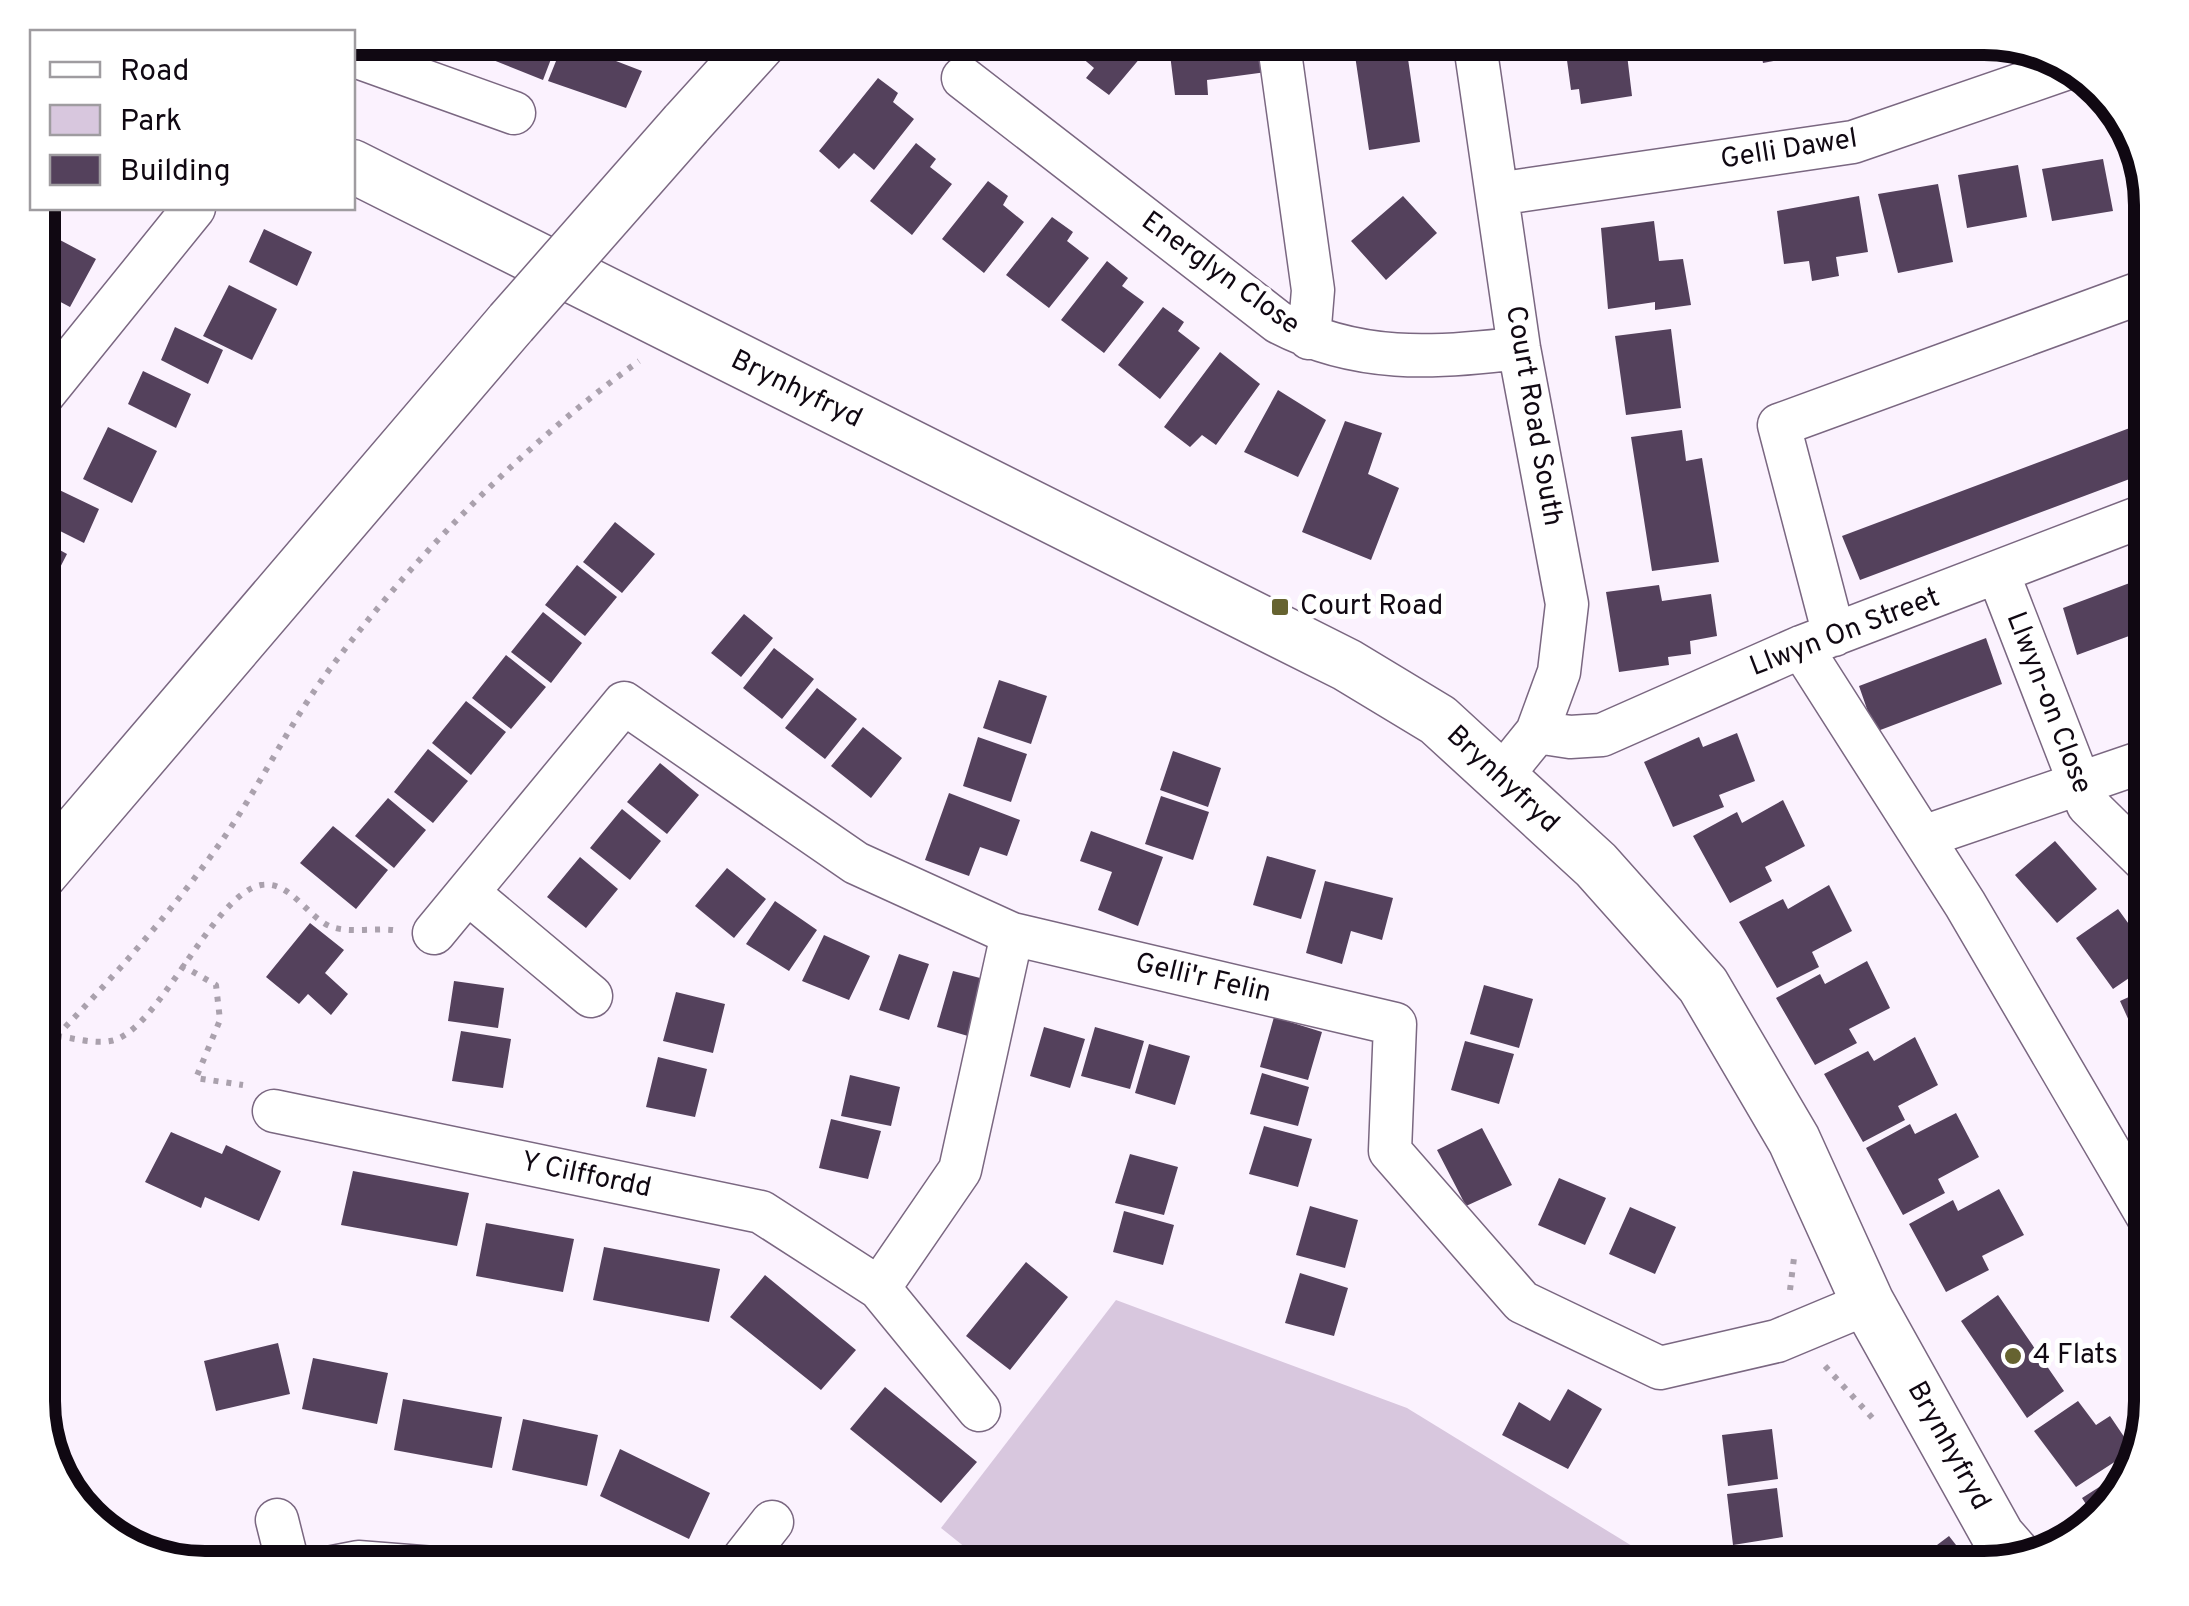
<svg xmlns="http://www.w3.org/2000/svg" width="2189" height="1606" font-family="Overpass,sans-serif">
<rect width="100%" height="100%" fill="#fbf2fe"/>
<path fill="#d8c7de" d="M1116,1300L1407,1408L1668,1568H991L941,1528Z"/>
<path fill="#54415c" d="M433,38H474L468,51Z
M484,38H559L543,80L478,54Z
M1039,38H1157L1109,95L1086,78L1094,68L1080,56L1067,46L1060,54Z
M1168,38H1269L1273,71L1207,80L1208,95H1175Z
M1405,38L1420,142L1369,150L1353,42Z
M1564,38H1625L1632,96L1581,104L1579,89L1571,90Z
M1758,38H1857L1858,45L1763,63Z
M564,41L642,71L626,108L548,81Z
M878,78L898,93L893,102L914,119L874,170L854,153L839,169L819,151Z
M916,143L936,159L930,167L952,184L912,235L870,201Z
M2140,156L2151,208L2135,211L2125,159Z
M2103,159L2113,211L2052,221L2042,169Z
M2018,165L2027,217L1967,228L1958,175Z
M988,181L1008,196L1003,205L1024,222L984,273L942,239Z
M1938,184L1953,262L1898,273L1878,194Z
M1403,196L1437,233L1386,280L1351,241Z
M1859,196L1868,252L1836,257L1839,276L1812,281L1809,261L1784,264L1777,211Z
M1052,217L1073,232L1067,241L1089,258L1049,308L1006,275Z
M1654,221L1659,261L1683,259L1691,305L1655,310V302L1608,309L1601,228Z
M264,229L312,252L297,286L249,262Z
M41,230L96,259L70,307L38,290Z
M1107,261L1128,278L1122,286L1144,302L1104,353L1061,320Z
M229,285L277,309L252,360L203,336Z
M1163,307L1184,322L1178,331L1200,348L1160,399L1118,365Z
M175,327L223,350L208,384L161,360Z
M1671,329L1681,408L1626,415L1615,336Z
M1220,352L1260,384L1216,445L1202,435L1190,447L1164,427Z
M143,371L191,394L176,428L128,404Z
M1278,390L1326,420L1298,477L1244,452Z
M2151,420V471L1860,580L1842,536Z
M1345,421L1382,433L1368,474L1399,488L1371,560L1302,532Z
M108,427L157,451L132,503L83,479Z
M1682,430L1686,461L1702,458L1719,562L1652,571L1631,437Z
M51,486L99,509L84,543L38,520Z
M615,522L655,554L622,593L583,562Z
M38,538L67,554L50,587L38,580Z
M577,565L617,597L585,636L545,605Z
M2151,575V628L2077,655L2063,608Z
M1659,585L1662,601L1711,594L1717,636L1690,641L1691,654L1668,657L1669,665L1619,672L1606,592Z
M543,612L582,643L551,683L511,652Z
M744,614L773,638L741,677L711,653Z
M1986,638L2002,684L1875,732L1859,686Z
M774,648L814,679L782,719L743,688Z
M506,655L546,687L511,729L472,698Z
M999,680L1047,696L1031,744L983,728Z
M817,688L857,719L825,759L785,728Z
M466,701L506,732L471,775L432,743Z
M863,727L902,758L871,798L831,766Z
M1737,733L1755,781L1719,795L1724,807L1673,827L1644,762L1699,737L1703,747Z
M978,737L1027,754L1011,802L963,786Z
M428,749L468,781L433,823L394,792Z
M1173,751L1221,768L1208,807L1160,790Z
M660,763L699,795L667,834L627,802Z
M949,793L1020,820L1007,856L980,847L969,876L925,860Z
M1161,796L1209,812L1193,860L1145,844Z
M388,798L426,830L394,868L355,836Z
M1783,800L1805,846L1765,867L1772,881L1730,903L1693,836L1737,812L1742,823Z
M622,809L661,841L630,880L590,848Z
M333,826L388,870L356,909L300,863Z
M1091,831L1163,857L1138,926L1098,910L1112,872L1080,861Z
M2055,841L2097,889L2057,923L2015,875Z
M1267,856L1316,870L1301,919L1253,905Z
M580,857L618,889L586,928L547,897Z
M727,868L766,899L734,938L695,906Z
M1325,881L1393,898L1382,940L1351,931L1342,964L1306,953Z
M1829,885L1852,931L1812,952L1819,967L1777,988L1739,922L1783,899L1788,909Z
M775,901L817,930L789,971L746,944Z
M2118,909L2151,955V963L2113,989L2076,938Z
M310,923L344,950L325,973L348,994L331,1015L308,994L299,1004L266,977Z
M824,935L870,956L849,1000L802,981Z
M899,954L929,964L909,1020L879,1010Z
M1867,961L1890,1008L1849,1029L1857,1043L1815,1065L1776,998L1820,974L1825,984Z
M953,971L984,979L968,1036L937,1027Z
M454,981L504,988L498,1028L448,1021Z
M1484,985L1533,999L1519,1048L1470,1034Z
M2151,987V1053L2145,1056L2120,1001Z
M676,992L725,1004L713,1053L663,1041Z
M1274,1017L1322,1032L1308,1080L1260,1067Z
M1044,1027L1085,1039L1070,1088L1030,1076Z
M1095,1027L1144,1041L1130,1089L1081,1076Z
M461,1031L511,1039L503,1088L452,1081Z
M1915,1037L1938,1085L1898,1106L1905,1120L1863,1142L1824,1074L1868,1051L1874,1061Z
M1465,1041L1514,1054L1499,1104L1451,1090Z
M1149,1044L1190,1056L1175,1105L1135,1093Z
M658,1057L707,1069L695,1117L646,1107Z
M1262,1073L1309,1087L1298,1126L1250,1114Z
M850,1075L900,1087L891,1126L841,1116Z
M1956,1113L1979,1157L1938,1179L1945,1193L1903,1215L1866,1148L1910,1124L1915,1134Z
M831,1119L881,1131L868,1179L819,1168Z
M1264,1126L1312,1139L1298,1187L1249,1174Z
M1482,1128L1512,1185L1466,1206L1437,1150Z
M171,1132L222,1154L226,1145L281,1171L259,1221L205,1197L201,1208L145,1182Z
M1130,1154L1178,1167L1164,1215L1115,1203Z
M353,1171L469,1193L457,1246L341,1225Z
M1559,1178L1606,1198L1585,1245L1538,1225Z
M1999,1189L2024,1235L1982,1256L1989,1270L1946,1292L1909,1224L1953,1200L1958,1211Z
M1310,1206L1358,1220L1345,1268L1296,1255Z
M1630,1207L1676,1227L1655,1274L1609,1254Z
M1124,1211L1174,1225L1163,1265L1113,1252Z
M486,1223L574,1239L563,1292L476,1276Z
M604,1247L720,1269L709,1322L593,1300Z
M1026,1262L1068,1297L1010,1370L966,1336Z
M1300,1273L1348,1288L1334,1336L1285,1323Z
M765,1275L856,1350L821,1390L730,1317Z
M1998,1295L2064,1391L2027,1418L1961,1321Z
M278,1343L290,1394L216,1411L204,1361Z
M313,1358L388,1373L377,1424L302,1409Z
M885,1387L977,1462L941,1503L850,1429Z
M1568,1389L1602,1409L1568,1469L1502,1435L1519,1402L1550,1421Z
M403,1399L502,1417L492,1468L394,1450Z
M2078,1401L2096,1425L2110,1416L2133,1450L2076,1487L2034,1431Z
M523,1419L598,1435L587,1486L512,1470Z
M1772,1429L1778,1479L1728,1486L1722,1435Z
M620,1449L710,1493L689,1539L600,1496Z
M2129,1468L2117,1503L2096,1520L2082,1498Z
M1777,1488L1783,1537L1733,1545L1727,1494Z
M1949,1536L1974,1568H1911L1909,1566Z"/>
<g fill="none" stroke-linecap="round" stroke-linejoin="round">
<defs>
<path id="minor" d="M1278,38L1313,290L1309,338
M1474,38L1519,348L1567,604L1559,672L1537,732L1499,779
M352,55L514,113
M963,78L1278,322C1356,363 1434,359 1519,348
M1497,194L1853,142L2071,67
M38,401L194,208
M1998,573L2088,805L2151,867
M1834,635L1779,425L2151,289
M1801,647L1965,904L2151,1222
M1537,732L1570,737L1602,735L1801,647L2151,513
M1923,837L2151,759
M468,893L591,996
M434,933L624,703L856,863L1012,934L1395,1024L1390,1151L1522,1302L1660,1368L1777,1341L1868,1303
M274,1111L761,1212L879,1288L979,1410
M879,1288L960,1170L1012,934
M277,1520L289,1568
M327,1568L358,1562L434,1568
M736,1568L772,1522"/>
<path id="major" d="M686,124L764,38
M352,166L1347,665L1438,720L1596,865L1703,985L1794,1140L1868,1303L1998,1536L2019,1560
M38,877L511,323"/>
</defs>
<use href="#minor" stroke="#7a6781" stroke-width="45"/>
<use href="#major" stroke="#7a6781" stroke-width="55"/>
<path stroke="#aaa1ad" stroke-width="6" stroke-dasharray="5 8" stroke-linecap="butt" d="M181,965L216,985L220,1020L196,1078L243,1085
M57,1036C73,1038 94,1044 110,1041C158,1034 212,894 261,885C291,880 308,919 332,927C349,933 375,928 393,930
M38,1055C102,990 163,923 216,849C257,792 287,727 329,670C415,555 523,445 639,361
M1790,1290L1794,1258
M1825,1366L1877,1423"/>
<use href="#minor" stroke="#fff" stroke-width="42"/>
<use href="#major" stroke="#fff" stroke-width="52"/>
<defs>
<path id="major-bridge" d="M511,323L686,124"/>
</defs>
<use href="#major-bridge" stroke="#7a6781" stroke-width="55" stroke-linecap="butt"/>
<use href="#major-bridge" stroke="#fff" stroke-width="52"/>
</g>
<g fill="#666330" stroke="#fff" stroke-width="4">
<rect x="1270" y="597" width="20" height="20" rx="5"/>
<circle cx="2013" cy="1356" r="10"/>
</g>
<g text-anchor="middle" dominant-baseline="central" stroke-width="10" stroke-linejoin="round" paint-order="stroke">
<g font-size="28" fill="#100812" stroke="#fff">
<text transform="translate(1789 150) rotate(-9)">Gelli Dawel</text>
<text transform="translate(1220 274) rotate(36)">Energlyn Close</text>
<text transform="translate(796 390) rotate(26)">Brynhyfryd</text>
<text transform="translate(1533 416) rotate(80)">Court Road South</text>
<text transform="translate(1845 633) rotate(-21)">Llwyn On Street</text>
<text transform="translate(2048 703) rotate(69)">Llwyn-on Close</text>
<text transform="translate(1502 780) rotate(43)">Brynhyfryd</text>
<text transform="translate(1203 979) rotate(13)">Gelli'r Felin</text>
<text transform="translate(586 1176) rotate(12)">Y Cilffordd</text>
<text transform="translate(1948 1446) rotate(61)">Brynhyfryd</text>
</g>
<g font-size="28" fill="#100812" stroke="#fff" text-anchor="start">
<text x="1300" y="607">Court Road</text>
<text x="2033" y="1356">4 Flats</text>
</g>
</g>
<path d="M0 0H2189V1606H0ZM205 55H1984A150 150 0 0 1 2134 205V1401A150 150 0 0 1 1984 1551H205A150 150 0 0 1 55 1401V205A150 150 0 0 1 205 55Z" fill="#fff" fill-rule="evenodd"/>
<path fill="none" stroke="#100812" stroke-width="12" d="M205 55H1984A150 150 0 0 1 2134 205V1401A150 150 0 0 1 1984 1551H205A150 150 0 0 1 55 1401V205A150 150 0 0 1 205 55Z"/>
<rect x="30" y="30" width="325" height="180" fill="#ffffff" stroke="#9f9ca0" stroke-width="2.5"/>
<rect x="50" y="62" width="50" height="15" fill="#ffffff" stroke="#9f9ca0" stroke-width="2.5"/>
<text x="120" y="80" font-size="30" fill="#100812">Road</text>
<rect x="50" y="105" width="50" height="30" fill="#d8c7de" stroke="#9f9ca0" stroke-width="2.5"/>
<text x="120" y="130" font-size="30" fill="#100812">Park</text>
<rect x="50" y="155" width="50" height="30" fill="#54415c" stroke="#9f9ca0" stroke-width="2.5"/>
<text x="120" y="180" font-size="30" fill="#100812">Building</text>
</svg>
